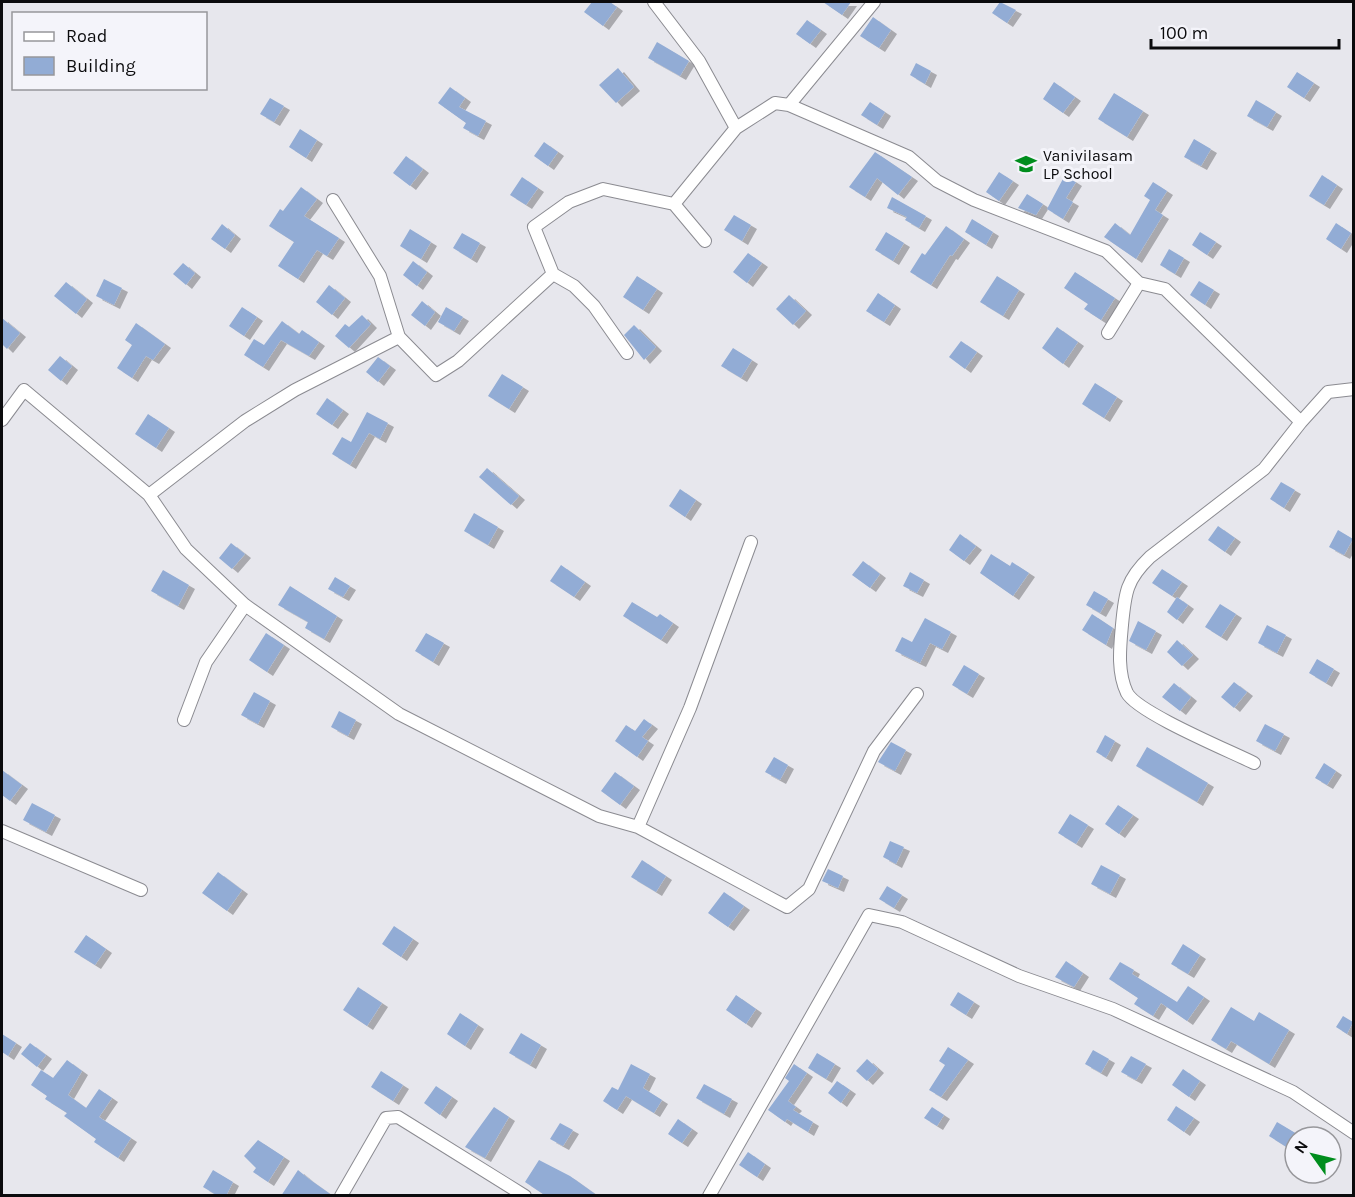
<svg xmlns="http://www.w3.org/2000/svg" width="1355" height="1197" font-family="Karla,sans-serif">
<defs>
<filter id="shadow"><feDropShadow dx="6" dy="4" stdDeviation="0" flood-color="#0004"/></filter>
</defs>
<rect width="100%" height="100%" fill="#e7e7ed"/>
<path fill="#92acd5" filter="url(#shadow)" d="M592,2H610L617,7L603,26L584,12Z
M823,2H851L842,15Z
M1000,2L1016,10L1007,23L992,13Z
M873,17L891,30L879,48L860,36Z
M807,20L821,30L810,44L796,34Z
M657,42L689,61L680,76L648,58Z
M916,63L931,71L925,84L910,75Z
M618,68L634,87L616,103L599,85Z
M1297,72L1314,83L1304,98L1287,87Z
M1054,82L1075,97L1063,113L1043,99Z
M450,87L465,98L459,107L486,121L478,136L463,128L466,123L438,103Z
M1114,93L1143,111L1127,137L1098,119Z
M270,98L284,106L274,122L260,114Z
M1256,100L1276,112L1267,127L1247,116Z
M870,102L885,112L877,125L861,115Z
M300,129L317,140L306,158L289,147Z
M1194,139L1211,149L1201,166L1184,157Z
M544,142L558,152L548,166L534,156Z
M875,152L912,177L898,195L877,178L865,197L849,187Z
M406,156L423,169L410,186L393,173Z
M999,172L1013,181L999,201L986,192Z
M1065,175L1076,182L1066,198L1073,202L1063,219L1047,209Z
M1322,175L1337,185L1324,205L1309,196Z
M522,177L538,188L526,205L510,195Z
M1153,182L1167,191L1155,210L1163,215L1136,259L1104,237L1115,223L1130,235L1150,200L1144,196Z
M301,187L317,199L304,216L339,238L327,256L317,250L298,279L278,266L294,242L269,226L280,209L283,211Z
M1027,194L1043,204L1036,215L1018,208Z
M892,197L926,216L919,228L905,220L907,217L887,208Z
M734,215L751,225L742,241L724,230Z
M972,219L993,232L986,245L965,232Z
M1336,223L1351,233L1341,249L1326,239Z
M222,224L235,235L225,249L211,239Z
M946,226L964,239L952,256L950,255L931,285L910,272L922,253L925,255Z
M410,229L431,242L421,259L400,246Z
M886,232L904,243L893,261L875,250Z
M1200,232L1216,242L1207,255L1192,245Z
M462,233L480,243L471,259L453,248Z
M1169,249L1184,258L1175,274L1160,265Z
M748,253L762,263L747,283L733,272Z
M413,261L427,272L417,286L403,275Z
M183,263L195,273L186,285L173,274Z
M1075,272L1115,298L1101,320L1084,309L1088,304L1064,288Z
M637,276L657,289L643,310L623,297Z
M997,276L1019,290L1003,316L980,302Z
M104,279L122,288L114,305L96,296Z
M1199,281L1214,290L1205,305L1190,295Z
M66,282L87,299L76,314L54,296Z
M329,285L345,298L332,315L316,302Z
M878,293L895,305L884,322L866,311Z
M789,295L806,311L793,325L776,309Z
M422,301L435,312L425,326L411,315Z
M242,307L257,317L244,336L229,326Z
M446,307L463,317L454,331L438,322Z
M362,315L371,324L349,348L335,336L345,324L349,327Z
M2,318L20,333L7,349L2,344Z
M282,321L299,334L302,330L319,342L309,356L281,340L263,367L244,355L254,339L264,345Z
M136,323L165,344L153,360L146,356L132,378L117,368L132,345L125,340Z
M634,325L656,347L644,360L624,335Z
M1057,327L1078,342L1063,364L1042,348Z
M961,341L977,352L965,369L949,357Z
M733,348L752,360L741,378L721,366Z
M60,356L72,366L61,381L48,370Z
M378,357L390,366L378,382L366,372Z
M502,374L523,387L509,409L488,396Z
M1095,383L1117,397L1104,418L1082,404Z
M327,398L343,410L332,425L316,414Z
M367,412L388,423L380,439L369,433L350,465L332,454L342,437L351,442Z
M148,414L169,428L156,448L135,434Z
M487,468L519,496L511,505L479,477Z
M1281,482L1295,490L1284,508L1270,499Z
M680,489L696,500L685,517L669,506Z
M474,513L498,527L488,545L464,531Z
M1218,526L1235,538L1225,552L1208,540Z
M1338,530L1353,539L1344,555L1329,547Z
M960,534L976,546L964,561L949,550Z
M231,543L245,554L232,569L219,558Z
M991,554L1010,566L1012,562L1029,573L1013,596L980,573Z
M863,561L880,574L870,588L852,575Z
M561,565L585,582L574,597L550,581Z
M1162,569L1182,582L1172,596L1152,583Z
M163,570L189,585L178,606L151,591Z
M910,572L924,580L917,593L903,586Z
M335,577L350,586L343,597L328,589Z
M290,586L337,616L324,639L305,628L308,622L278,605Z
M1094,591L1108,599L1100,613L1086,605Z
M1177,597L1188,605L1177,620L1167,612Z
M632,602L657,617L660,614L673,623L661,640L623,616Z
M1220,604L1236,614L1221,637L1205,627Z
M1092,614L1113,628L1106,645L1082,630Z
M925,618L951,632L942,649L930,643L920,663L895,651L902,637L912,642Z
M1138,621L1156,631L1146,650L1129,641Z
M1267,625L1286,635L1277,653L1258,643Z
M266,633L284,645L267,672L249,660Z
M426,633L444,643L433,662L415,651Z
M1177,640L1193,655L1182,666L1167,652Z
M1317,659L1334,669L1326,683L1309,673Z
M964,665L979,674L967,694L952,685Z
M1234,682L1247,692L1234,708L1221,697Z
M1174,683L1191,697L1180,711L1162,697Z
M254,692L270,701L258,724L241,715Z
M339,711L356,720L348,736L331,727Z
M644,719L652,725L642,737L648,741L637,757L615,741L626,725L635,731Z
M1265,724L1284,734L1275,751L1256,741Z
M1105,735L1115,741L1106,758L1096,752Z
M891,742L906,750L895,771L878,762Z
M1147,747L1208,783L1197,802L1136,766Z
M774,757L788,765L780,780L765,772Z
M1324,763L1336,771L1327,785L1315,778Z
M2,770L22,785L10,801L2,795Z
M615,772L634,786L620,805L601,791Z
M32,803L55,815L46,832L23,820Z
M1118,805L1133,815L1119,834L1105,824Z
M1070,814L1088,825L1076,844L1058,833Z
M890,841L904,847L896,864L883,857Z
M642,860L666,876L656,892L631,877Z
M1101,865L1120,875L1110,894L1091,884Z
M828,869L843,876L838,888L822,881Z
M218,872L242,890L227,911L202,893Z
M887,886L902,895L894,908L879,899Z
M724,892L744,906L728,927L708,913Z
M394,926L413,939L401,957L382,944Z
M86,935L106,949L95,965L74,952Z
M1183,944L1200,955L1188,974L1171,964Z
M1066,961L1083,973L1074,987L1055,977Z
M1120,962L1134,970L1132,974L1177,1002L1188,986L1204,997L1187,1021L1161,1003L1153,1016L1134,1004L1138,998L1109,979Z
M358,987L382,1003L367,1026L343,1010Z
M958,992L974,1002L966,1015L950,1005Z
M736,995L756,1009L746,1024L726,1010Z
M1231,1007L1254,1021L1259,1012L1289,1030L1269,1064L1231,1041L1226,1049L1211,1040Z
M460,1013L478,1025L465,1046L447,1034Z
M1343,1016L1353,1022L1347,1034L1336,1027Z
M521,1033L541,1045L530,1065L509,1053Z
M2,1034L16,1043L8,1056L2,1052Z
M30,1043L46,1055L37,1067L21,1054Z
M948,1047L968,1060L941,1097L929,1090L945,1065L939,1061Z
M1093,1050L1109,1059L1101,1073L1085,1064Z
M817,1053L835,1064L826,1079L808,1068Z
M1131,1056L1146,1064L1136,1080L1121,1072Z
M867,1059L878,1069L867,1081L856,1071Z
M67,1060L82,1071L68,1095L86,1108L99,1089L112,1098L99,1117L131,1138L118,1158L94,1142L96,1139L64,1116L67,1113L45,1099L47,1096L31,1085L41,1070L53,1078Z
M631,1064L650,1074L643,1088L662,1100L654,1113L626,1096L617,1110L603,1101L612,1087L618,1090Z
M794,1064L807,1073L788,1101L796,1107L793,1110L813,1122L808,1132L787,1119L785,1122L768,1110L789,1081L785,1078Z
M1183,1069L1200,1081L1189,1097L1172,1085Z
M381,1071L403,1085L393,1101L371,1087Z
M837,1081L850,1090L841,1103L828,1093Z
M704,1084L732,1099L724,1114L696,1098Z
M436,1086L452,1097L440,1115L424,1103Z
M1176,1106L1194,1118L1184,1132L1167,1120Z
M494,1107L509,1117L485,1158L465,1147Z
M932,1107L944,1115L937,1126L924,1118Z
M678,1119L692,1129L682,1143L668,1134Z
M1277,1122L1297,1134L1288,1148L1269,1136Z
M560,1123L573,1130L563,1146L550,1139Z
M258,1140L284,1157L268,1182L253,1172L256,1168L244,1156Z
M748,1152L765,1164L757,1177L739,1165Z
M539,1160L570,1176L598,1196H546L525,1182Z
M213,1170L233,1182L226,1196H218L203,1187Z
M298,1170L309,1179L333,1196H281Z"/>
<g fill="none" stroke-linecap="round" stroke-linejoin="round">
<defs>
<path id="street" d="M654,2L699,61L736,128L775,103L789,105L909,157L937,181L974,200L1106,251L1139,283L1165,289L1301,422L1328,392L1354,389
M789,105L874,2
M333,200L380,276L399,337L436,375L458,361L553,274
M674,204L736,128
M1108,333L1139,283
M627,353L594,306L574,286L553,274L534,227L569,202L603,189L674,204L705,241
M2,420L24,390L149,495L186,549L245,605L399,714L599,816L638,827L787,907L809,889L874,751L917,694
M149,495L245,421L295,390L399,337
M184,720L206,662L245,605
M1254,763C1230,751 1138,713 1127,693C1117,672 1120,647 1122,625C1125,593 1126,580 1150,557L1264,469L1301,422
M638,827L690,708L751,542
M2,831L141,890
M341,1196L386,1118L398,1117L525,1196
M709,1196L869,915L902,922L1019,976L1113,1009L1293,1092L1354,1133"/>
</defs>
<use href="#street" stroke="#8b8b91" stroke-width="14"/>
<use href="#street" stroke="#fff" stroke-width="12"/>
</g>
<defs>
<symbol id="school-bare" viewBox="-9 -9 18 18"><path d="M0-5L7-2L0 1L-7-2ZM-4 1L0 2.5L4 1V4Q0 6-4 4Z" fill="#008d1d" stroke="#f4f4fa" stroke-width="2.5" paint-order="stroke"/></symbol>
</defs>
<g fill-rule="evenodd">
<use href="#school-bare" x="1011" y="149" width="30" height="30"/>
</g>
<g text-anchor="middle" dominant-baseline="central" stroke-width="6" stroke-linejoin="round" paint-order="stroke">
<g font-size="16" fill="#0b0b0d" stroke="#f4f4fa" text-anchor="start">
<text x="1043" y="155">Vanivilasam<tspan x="1043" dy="18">LP School</tspan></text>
</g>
</g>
<rect width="1355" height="1197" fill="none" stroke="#0b0b0d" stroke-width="6"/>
<rect x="12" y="12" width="195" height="78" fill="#f4f4fa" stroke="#97979b" stroke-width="1.5"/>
<rect x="24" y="32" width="30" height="9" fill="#ffffff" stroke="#97979b" stroke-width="1.5"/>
<text x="66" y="42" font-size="18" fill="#0b0b0d">Road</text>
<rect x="24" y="57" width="30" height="18" fill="#92acd5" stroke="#97979b" stroke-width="1.5"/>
<text x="66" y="72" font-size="18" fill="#0b0b0d">Building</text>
<g transform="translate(1313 1155) rotate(304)"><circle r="28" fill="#f4f4fa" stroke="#97979b" stroke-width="1.5"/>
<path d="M0-4.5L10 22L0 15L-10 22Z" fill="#008d1d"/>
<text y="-9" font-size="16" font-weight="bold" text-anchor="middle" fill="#0b0b0d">N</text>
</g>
<path d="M1151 39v9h188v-9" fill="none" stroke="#0b0b0d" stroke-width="3"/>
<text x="1160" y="39" font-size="18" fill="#0b0b0d" stroke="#f4f4fa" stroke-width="4.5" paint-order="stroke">100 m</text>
</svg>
